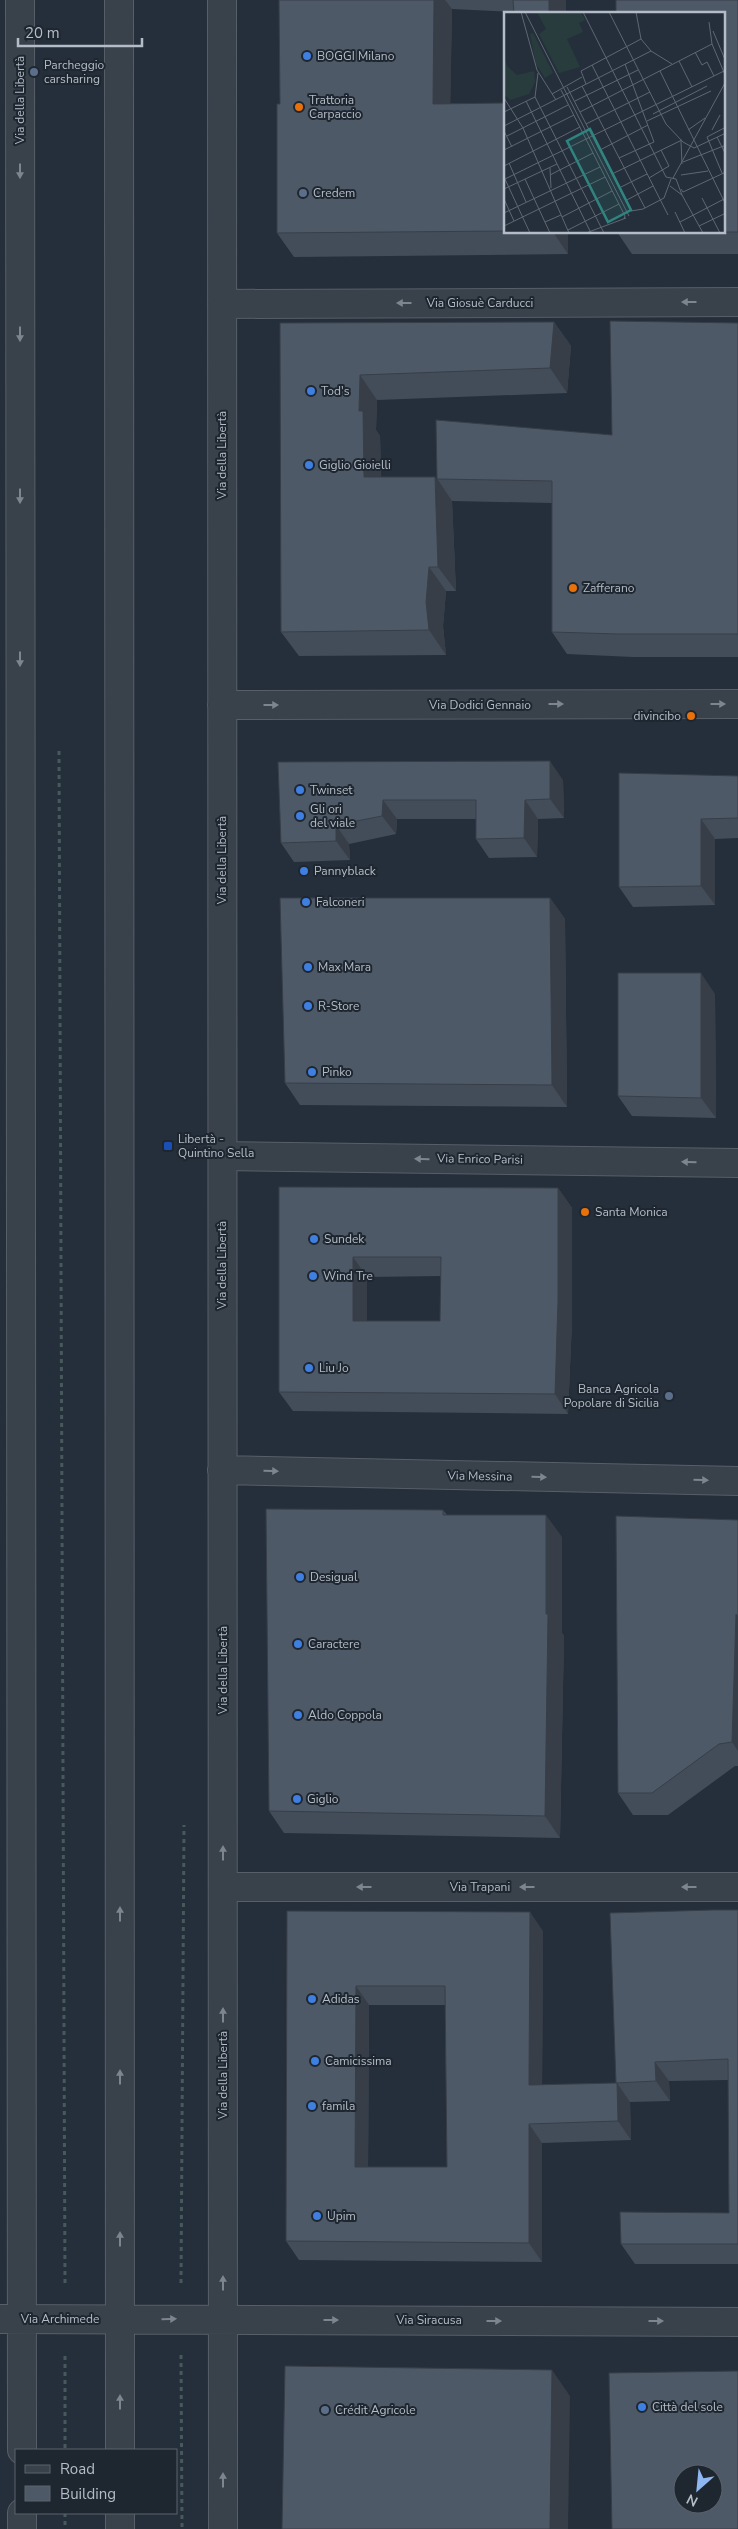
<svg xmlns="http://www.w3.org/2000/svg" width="738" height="2529" font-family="'Nunito Sans',sans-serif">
<rect width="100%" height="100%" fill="#252f3b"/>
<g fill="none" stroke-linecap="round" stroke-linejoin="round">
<defs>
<path id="minor" d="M20,0L22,2450
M119,0L120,2450
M222,0L223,2529
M222,304L738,302
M222,705L738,704
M222,1156L738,1163
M222,1470L738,1481
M223,1887H738
M0,2319L738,2322
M22,2513V2529
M120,2513V2529"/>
</defs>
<use href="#minor" stroke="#575f69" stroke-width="30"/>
<path stroke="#47595b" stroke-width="3" stroke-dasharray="4 4" stroke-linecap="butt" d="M59,751L65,2284
M181,2283L184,1825
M181,2355L182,2529
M65,2356V2450
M65,2513V2529"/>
<use href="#minor" stroke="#39414b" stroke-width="28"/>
</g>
<path fill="#434d59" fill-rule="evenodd" d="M279,0H566L514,12L452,9L450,104L506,103V232H568V254L294,257L277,233L280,104Z
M738,0V254H632L617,232H724V14Z
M554,322L571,346L567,393L377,400L376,430L380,436L381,477H435L452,501L456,591H446L443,626L446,655L299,656L281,632L280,323Z
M738,323V657H633L567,654L552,632V503L452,501L437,479L612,435Z
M278,762L563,780L564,818L538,819L537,857L489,858L476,839V819H397L396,834L349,844L350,860L294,862L281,843Z
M738,776V838L715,839V905L633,907L619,887Z
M550,898L565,919L567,1107L300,1105L285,1083Z
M715,994L716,1118L632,1116L618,1096Z
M279,1187L558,1188L572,1208V1321L568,1414L293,1411L279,1392ZM441,1276L440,1321H367V1277Z
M443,1510L447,1515L562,1537V1633L564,1636L560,1838L284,1833L269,1811Z
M738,1520V1766H735L668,1815H633L618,1793Z
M738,1910V2264H635L621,2244L729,2213L728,2080L669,2081L670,2101L630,2102L631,2140L542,2143V2262L299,2260L286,2241L287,1911L543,1931L542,2085L617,2083ZM369,2005H445L447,2167H368Z"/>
<path fill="#373e48" d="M434,0H445L452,9L450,128L433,104Z
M549,0H566V14H549Z
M553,232H568V254Z
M554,322L571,346L567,393L550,368Z
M360,375L377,400L376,430L380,436L382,501L364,477L359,411Z
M435,477L452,501L456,591L438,567Z
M429,567L446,591L443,626L446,655L429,630L426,602Z
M550,761L563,780L564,818L550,799Z
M383,800L397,819L396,834L382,816Z
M525,800L538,819L537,857L524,838Z
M701,819L715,839V905L701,886Z
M336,825L349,844L350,860L336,841Z
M550,898L565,919L567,1107L552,1085Z
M701,973L715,994L716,1118L701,1098Z
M558,1188L572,1208V1321L568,1414L555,1394Z
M353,1257L367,1277V1341L353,1321Z
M546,1515L562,1537V1633L564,1636L560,1838L545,1816Z
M736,1614L738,1617V1751L732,1742Z
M530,1912L543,1931L542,2104L529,2085Z
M356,1986L369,2005L368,2186L355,2167Z
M655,2062L669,2081L670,2101L656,2081Z
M617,2083L630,2102L631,2140L618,2121Z
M529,2124L542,2143V2262L529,2243Z
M552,2370L570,2396L568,2529H550Z"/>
<path fill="#4e5967" stroke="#373e48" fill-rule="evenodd" d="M279,0H434L433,104L506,103V231L277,233V104H280Z
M513,0H549V14H514Z
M616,0H738V232H724V14H616Z
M610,321L738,323V634H618L552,632V481L437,479L436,420L612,435Z
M554,322L550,368L360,375L359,411H363L364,477H435L438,567H429L426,602L429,630L281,632L280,323Z
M550,761V799L525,800L524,838L476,839V800H383L382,816L336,825V841L281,843L278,762Z
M619,773L738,776V818L701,819V886L619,887Z
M280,898H550L552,1085L285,1083Z
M618,973H701V1098L618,1096Z
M279,1187L558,1188V1301L555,1394L279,1392ZM353,1257H441L440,1321H353Z
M266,1509L443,1510V1515H546V1614H548L545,1816L269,1811Z
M616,1516L738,1520V1617L736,1614L732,1742L719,1744L652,1793H618Z
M713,1910H738V2244H621L620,2212L729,2213L728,2059L655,2062L656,2081L616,2083L610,1913Z
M287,1911L530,1912L529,2085L617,2083L618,2121L529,2124V2243L286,2241ZM356,1986H445L447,2167H355Z
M285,2366L552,2370L550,2529H282Z
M738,2371V2529H612L609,2373ZM683,2474H713V2504H683Z"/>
<defs><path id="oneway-solid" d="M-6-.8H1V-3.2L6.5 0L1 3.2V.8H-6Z" transform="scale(1.25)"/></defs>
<g fill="#7d858f">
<use href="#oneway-solid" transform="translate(20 171) rotate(90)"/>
<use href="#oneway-solid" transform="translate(689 302) rotate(180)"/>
<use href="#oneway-solid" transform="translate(404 303) rotate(180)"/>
<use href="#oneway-solid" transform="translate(20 334) rotate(90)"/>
<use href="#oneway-solid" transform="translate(20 496) rotate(90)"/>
<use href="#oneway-solid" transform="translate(20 659) rotate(90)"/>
<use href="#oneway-solid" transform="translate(556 704)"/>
<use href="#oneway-solid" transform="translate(718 704)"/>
<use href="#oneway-solid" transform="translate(271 705)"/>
<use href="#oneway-solid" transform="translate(422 1159) rotate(-179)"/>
<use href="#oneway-solid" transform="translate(689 1162) rotate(-179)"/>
<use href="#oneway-solid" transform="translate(271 1471) rotate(1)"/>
<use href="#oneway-solid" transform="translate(539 1477) rotate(1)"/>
<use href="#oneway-solid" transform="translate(701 1480) rotate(1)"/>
<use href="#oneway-solid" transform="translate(223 1853) rotate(-90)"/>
<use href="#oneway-solid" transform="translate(364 1887) rotate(180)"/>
<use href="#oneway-solid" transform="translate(527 1887) rotate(180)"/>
<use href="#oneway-solid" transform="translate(689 1887) rotate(180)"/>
<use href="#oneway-solid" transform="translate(120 1914) rotate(-90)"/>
<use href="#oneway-solid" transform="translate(223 2015) rotate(-90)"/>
<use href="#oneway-solid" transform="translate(120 2077) rotate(-90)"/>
<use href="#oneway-solid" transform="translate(120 2239) rotate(-90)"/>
<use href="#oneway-solid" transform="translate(223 2283) rotate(-90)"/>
<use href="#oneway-solid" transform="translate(169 2319) rotate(-1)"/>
<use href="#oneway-solid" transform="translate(331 2320)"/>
<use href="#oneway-solid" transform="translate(494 2321)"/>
<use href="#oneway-solid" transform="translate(656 2321)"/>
<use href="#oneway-solid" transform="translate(120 2402) rotate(-90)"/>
<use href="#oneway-solid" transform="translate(223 2480) rotate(-90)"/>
</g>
<g fill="#3f7fe0" stroke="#1e2630" stroke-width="2">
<circle cx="307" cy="56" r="5"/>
<circle cx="311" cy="391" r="5"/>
<circle cx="309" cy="465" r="5"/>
<circle cx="300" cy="790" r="5"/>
<circle cx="300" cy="816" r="5"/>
<circle cx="304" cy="871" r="5"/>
<circle cx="306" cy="902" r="5"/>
<circle cx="308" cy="967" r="5"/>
<circle cx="308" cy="1006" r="5"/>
<circle cx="312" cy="1072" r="5"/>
<circle cx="314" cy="1239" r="5"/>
<circle cx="313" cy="1276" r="5"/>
<circle cx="309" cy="1368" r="5"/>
<circle cx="300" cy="1577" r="5"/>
<circle cx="298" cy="1644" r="5"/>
<circle cx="298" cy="1715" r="5"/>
<circle cx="297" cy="1799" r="5"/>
<circle cx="312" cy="1999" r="5"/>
<circle cx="315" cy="2061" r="5"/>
<circle cx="312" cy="2106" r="5"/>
<circle cx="317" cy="2216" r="5"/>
<circle cx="642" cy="2407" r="5"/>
</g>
<g fill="#5c6f8a" stroke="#1e2630" stroke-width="2">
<circle cx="34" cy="72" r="5"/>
<circle cx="303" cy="193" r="5"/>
<circle cx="669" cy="1396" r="5"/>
<circle cx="325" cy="2410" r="5"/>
</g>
<g fill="#e8710a" stroke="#1e2630" stroke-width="2">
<circle cx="299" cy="107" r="5"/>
<circle cx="573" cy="588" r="5"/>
<circle cx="691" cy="716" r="5"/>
<circle cx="585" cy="1212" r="5"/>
</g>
<rect fill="#1a4fb4" stroke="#1e2630" stroke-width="2" x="163" y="1141" width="10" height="10" rx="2.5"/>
<g text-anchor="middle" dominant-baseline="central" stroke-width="4" stroke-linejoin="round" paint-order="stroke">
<g font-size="12" fill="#b4bcc7" stroke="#1e2630" text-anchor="start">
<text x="317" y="56">BOGGI Milano</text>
<text x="44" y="65">Parcheggio<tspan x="44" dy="14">carsharing</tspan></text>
<text x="309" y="100">Trattoria<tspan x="309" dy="14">Carpaccio</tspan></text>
<text x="313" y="193">Credem</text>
<text x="321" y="391">Tod's</text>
<text x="319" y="465">Giglio Gioielli</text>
<text x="583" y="588">Zafferano</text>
<text x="681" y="716" text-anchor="end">divincibo</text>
<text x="310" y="790">Twinset</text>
<text x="310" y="809">Gli ori<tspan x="310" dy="14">del viale</tspan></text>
<text x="314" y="871">Pannyblack</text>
<text x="316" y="902">Falconeri</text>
<text x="318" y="967">Max Mara</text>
<text x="318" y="1006">R-Store</text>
<text x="322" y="1072">Pinko</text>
<text x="178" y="1139">Libertà -<tspan x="178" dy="14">Quintino Sella</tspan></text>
<text x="595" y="1212">Santa Monica</text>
<text x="324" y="1239">Sundek</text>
<text x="323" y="1276">Wind Tre</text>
<text x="319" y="1368">Liu Jo</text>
<text x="659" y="1389" text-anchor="end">Banca Agricola<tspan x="659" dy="14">Popolare di Sicilia</tspan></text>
<text x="310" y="1577">Desigual</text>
<text x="308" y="1644">Caractere</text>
<text x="308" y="1715">Aldo Coppola</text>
<text x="307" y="1799">Giglio</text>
<text x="322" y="1999">Adidas</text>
<text x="325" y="2061">Camicissima</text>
<text x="322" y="2106">famila</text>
<text x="327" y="2216">Upim</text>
<text x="652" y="2407">Città del sole</text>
<text x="335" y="2410">Crédit Agricole</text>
</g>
<g font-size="12" fill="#b4bcc7" stroke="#1e2630">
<text transform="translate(20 100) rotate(-90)">Via della Libertà</text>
<text x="480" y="303">Via Giosuè Carducci</text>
<text transform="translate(222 455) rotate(-90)">Via della Libertà</text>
<text x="480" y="705">Via Dodici Gennaio</text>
<text transform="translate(222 860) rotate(-90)">Via della Libertà</text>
<text transform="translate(480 1159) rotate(1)">Via Enrico Parisi</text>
<text transform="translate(222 1265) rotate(-90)">Via della Libertà</text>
<text transform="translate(480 1476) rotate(1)">Via Messina</text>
<text transform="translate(223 1670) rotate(-90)">Via della Libertà</text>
<text x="480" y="1887">Via Trapani</text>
<text transform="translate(223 2075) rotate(-90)">Via della Libertà</text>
<text x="60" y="2319">Via Archimede</text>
<text x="429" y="2320">Via Siracusa</text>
</g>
</g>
<g transform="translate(504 12)">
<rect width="221" height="221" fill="#252f3b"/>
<path d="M33,0H77L81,8L75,11L79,20L63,27L76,55L55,61L35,22L42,17ZM29,21L49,61L41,66L32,52L26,22ZM0,45L3,54L13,63L30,59L31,70L25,82L6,88L0,82Z" fill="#283c3d"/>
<path fill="none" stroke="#5e6773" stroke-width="1" d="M17,0L33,58L52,88M21,0L125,204M79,0L162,165L172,167L178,183M105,0L162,112L179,130L190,136L222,121M132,0L137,27M205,10L208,32L222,65M209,19L222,50M137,27L147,39L168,52M191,40L198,53L203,50L210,64M175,49L188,75M88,53L164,203M156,59L222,193M82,72L77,59L137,27M78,74L141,196M63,75L127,199L139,197M57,78L121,204L120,207M48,82L78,65M31,85L100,221M0,86L19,116L65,221M22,89L87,221M71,89L134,58M0,100L31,85L34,61M76,100L208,32M149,102L203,74M143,109L207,79M82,112L146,80M0,114L147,39M184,118L201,106M208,118L216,103M0,119L8,135M3,124L64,93M213,125L222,143M177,129L178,152M0,138L70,103M96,138L144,113M115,146L150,130L121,52M179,150L222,133M5,151L22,190M0,154L76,115M46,156L47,176M218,161L203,125L222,115M108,162L178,128M46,163L89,141M177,163L204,159M0,165L26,221M145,166L165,154L157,138M169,166L222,69M1,167L220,59M21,167L46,221M166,174L178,183L199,221M115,176L143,162M0,177L53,152M177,177L179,180L222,160M198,186L216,221M0,187L10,209M121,189L149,174M139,197L160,186L167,167M171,200L181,221M0,201L96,155M58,205L108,179M41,210L57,203M176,210L222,186M0,214L101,165M195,214L222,201M64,218L115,192M82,221L122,206"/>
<path fill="#308480" fill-opacity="0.15" stroke="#308480" stroke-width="2.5" d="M86,117L127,198L104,210L63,129Z"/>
<rect width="221" height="221" fill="none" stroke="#b4bcc7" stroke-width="2.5"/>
</g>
<rect x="15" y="2449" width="162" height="65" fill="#1e2630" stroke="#5a626c"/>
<rect x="25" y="2465" width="25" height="8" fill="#39414b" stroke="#5a626c"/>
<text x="60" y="2474" font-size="15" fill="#b4bcc7">Road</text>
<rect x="25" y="2486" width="25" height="15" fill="#4e5967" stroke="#5a626c"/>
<text x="60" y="2499" font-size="15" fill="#b4bcc7">Building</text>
<g transform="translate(698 2489) rotate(207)"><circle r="24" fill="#1e2630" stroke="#5a626c"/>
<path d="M0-4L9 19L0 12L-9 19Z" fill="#8fb7f1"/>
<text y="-8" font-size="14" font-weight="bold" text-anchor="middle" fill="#b4bcc7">N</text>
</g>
<path d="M18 38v8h124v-8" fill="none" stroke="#b4bcc7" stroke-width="2.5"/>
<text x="25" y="38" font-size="15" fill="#b4bcc7" stroke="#1e2630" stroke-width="4" paint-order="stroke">20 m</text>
</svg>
